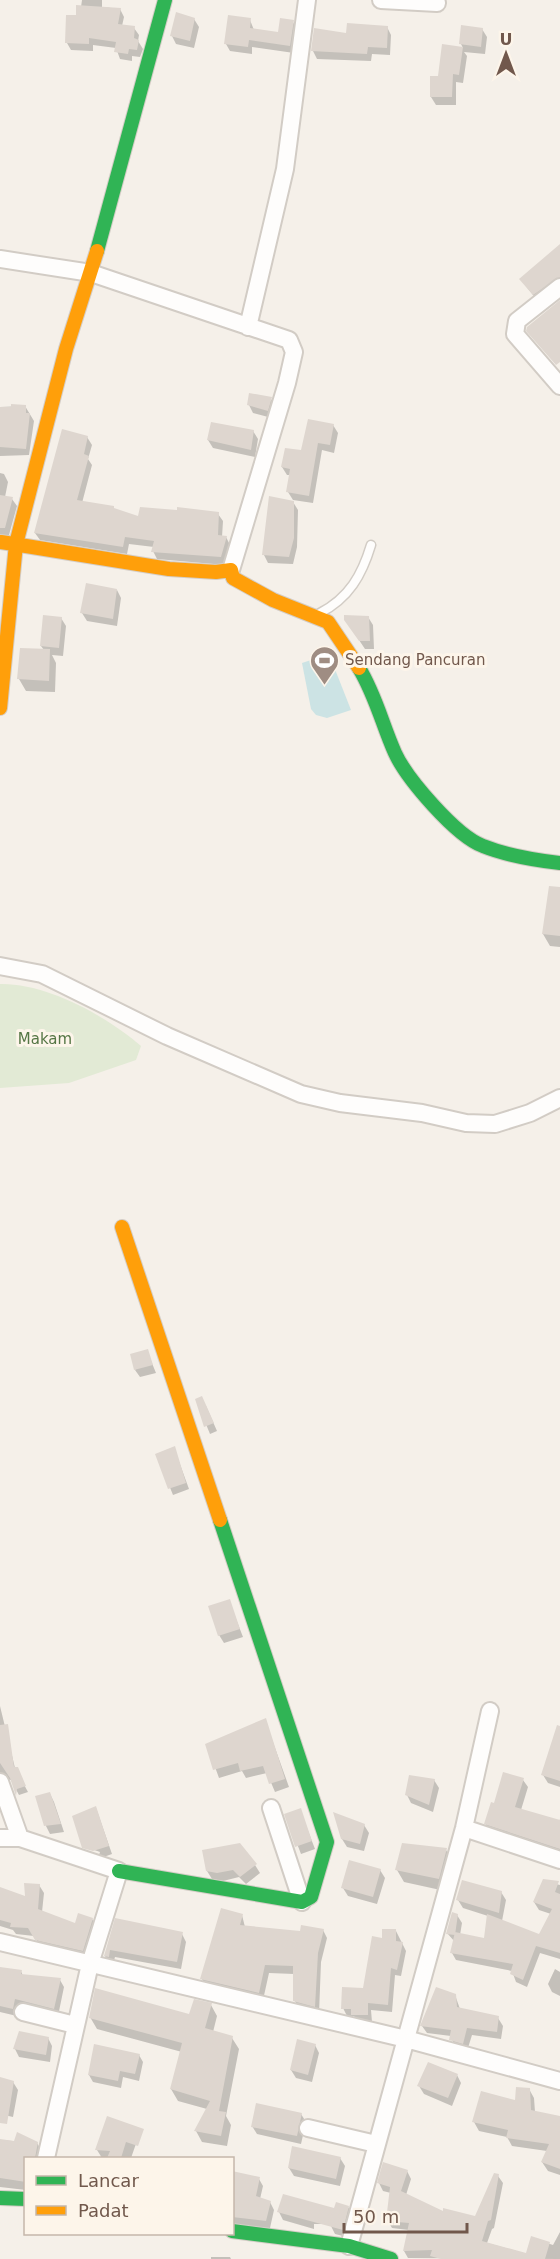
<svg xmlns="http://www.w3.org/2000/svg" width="560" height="2259" font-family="'DejaVu Sans',sans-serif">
<rect width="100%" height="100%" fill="#f5f0e9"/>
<path fill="#e2ead5" d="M0,984C47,983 106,1016 141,1046L136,1060L69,1083L0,1088Z"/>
<path fill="#cce3e4" d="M329,654L351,710L327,718L316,715L311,709L302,663Z"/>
<path fill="#0003" d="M82,0H102V7L120,9L124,17L122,26L134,28L139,35L138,41L143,49L140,57L132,56V61L120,59L116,48L93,45V51L71,50L67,43L81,7Z
M194,19L199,27L194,48L176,44L172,36Z
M250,20L254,30L280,33L293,22L297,30L294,53L252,47V54L230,51L226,44Z
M387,27L391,35L390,55L372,54L371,61L317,59L313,51Z
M482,29L487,37L485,54L464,52L467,56L463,83L456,82V105H436L431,97L439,78L443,46L463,48L461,44Z
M560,246V283L537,300L525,285Z
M271,399L275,406L272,418L253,413L249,405Z
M25,406L34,421L29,455L0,456V407Z
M333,425L338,433L334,453L322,450L313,503L293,500L288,492L291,475H287L282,467Z
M253,431L258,439L255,457L213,448L208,440Z
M87,437L92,445L88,459L92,465L82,503L139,518L218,514L223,521L222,537H226L230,545L225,565L157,559L153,551L154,547L129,544L127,554L40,540L35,533Z
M0,473L4,474L8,482L5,497L12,499L17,506L9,535H0Z
M293,502L298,510L297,547L293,564L268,563L264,555Z
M117,590L121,598L117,626L87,621L82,613Z
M44,617L61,618L66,626L63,656L52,655L56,663L55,692L26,691L19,679L44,650L41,646Z
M368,617L373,625L374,649H365L351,628Z
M560,889V947L550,946L543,934Z
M147,1351L156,1373L140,1377L135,1370Z
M196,1400L206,1406L217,1431L210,1434Z
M174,1448L189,1489L173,1495L157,1455Z
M229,1601L243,1637L224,1643L219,1635Z
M0,1706L15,1768L28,1792L19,1795L11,1780L0,1778Z
M265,1720L289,1787L275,1792L267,1773L246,1778L242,1771L219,1778L207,1745Z
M560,1749V1787L548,1783L543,1775Z
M434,1780L439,1788L433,1812L411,1803L407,1795Z
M523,1780L528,1787L521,1810L559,1822L560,1819V1857L490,1831L485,1823Z
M50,1794L54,1802L64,1832L50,1834L46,1826Z
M96,1808L112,1854L98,1859L88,1855L85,1850L99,1855L100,1852L83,1846Z
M300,1810L315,1849L301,1854L286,1815Z
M364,1825L369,1833L364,1851L347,1847L342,1839Z
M446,1850L453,1862L445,1891L404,1882L397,1870Z
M255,1865L260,1873L246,1884L239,1877L223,1881L212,1879L207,1871Z
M380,1870L385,1878L377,1904L348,1896L343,1888Z
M544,1881L560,1885V1959L540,1953L527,1987L516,1982L512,1971L456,1960L452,1953L455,1942L447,1933L457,1915L462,1923L460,1935L485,1940L488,1916L463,1908L458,1900L501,1892L506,1900L502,1921L539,1936L551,1914L539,1910L534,1902Z
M39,1885L44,1893L42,1912L76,1925L92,1919L97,1927L87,1958L41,1947L34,1936L16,1934L13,1930L0,1926V1889L27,1898Z
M242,1915L245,1927L301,1932L323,1930L327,1938L321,1962L319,2014L299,2009L295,2001L294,1974L269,1973L263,2000L206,1987L202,1979Z
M116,1920L182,1934L186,1942L181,1969L115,1957L113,1964H110L105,1956Z
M396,1931L406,1951L401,1976L395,1975L392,2012L371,2010L372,2022H357L354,2016H347L343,2008L364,1989L383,1940Z
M555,1969L560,1972V1996L552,1992L548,1984Z
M21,1971L23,1976L60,1980L64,1987L58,2016H17L0,2012V1979Z
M455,1995L460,2009L498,2018L503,2026L501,2039L472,2035L467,2051L455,2047L451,2036L427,2033L422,2026Z
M211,2005L217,2016L213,2032L232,2038L239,2049L226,2116L231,2125L227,2146L202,2142L196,2131L207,2109L178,2101L171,2089L182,2052L97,2029L90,2017L190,2016Z
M48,2038L52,2046L50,2062L19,2057L15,2049Z
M315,2045L319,2053L312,2082L296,2078L291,2070Z
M139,2055L143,2062L139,2081L123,2077L121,2088L93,2082L89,2075Z
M457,2075L461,2083L452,2106L424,2094L419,2086Z
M0,2079L13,2082L18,2090L13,2117L0,2114Z
M529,2089L534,2098L535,2112L560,2117V2175L548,2171L542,2162L547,2151L512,2146L507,2137L479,2131L474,2122L517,2102Z
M301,2114L306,2122L301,2144L257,2134L252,2126Z
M108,2118L138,2138L131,2158H102L97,2150Z
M0,2140L37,2143L43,2153L42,2158H26V2190L0,2187Z
M340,2158L345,2166L340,2186L294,2176L289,2168Z
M407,2171L411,2179L406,2195L444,2214L476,2218L498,2176L503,2183L494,2228L492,2229L487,2243L527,2254L532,2238L553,2245L560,2232V2259L408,2258L404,2251L409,2230L392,2228L388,2221L391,2193L383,2191L379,2183Z
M232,2173L259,2179L263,2186L260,2199L270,2202L274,2210L270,2228L232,2227Z
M348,2207L353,2215L347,2237L335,2234L330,2224H314V2229L283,2220L279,2212Z
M211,2257H230L231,2259H211Z"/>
<path fill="#ded6cf" d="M76,5L121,8L118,24L135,26L134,38L139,40L137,50L129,49L128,54L114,52L116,42L89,38V44L65,43L66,15H76Z
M176,12L195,18L190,41L170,36Z
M228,15L251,18L250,28L278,32L280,18L294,20L290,46L249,40L248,47L224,44Z
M347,23L388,26L387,48L368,47L367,54L311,51L314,28L346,33Z
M461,25L483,28L481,47L459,44Z
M442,44L463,47L459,75L453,74L452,97H430V76H438Z
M560,244V277L533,295L519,279Z
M560,300V362L556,365L526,331L527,327Z
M249,393L272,397L268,411L247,405Z
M11,404L26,405V413H30L26,449L0,447V407H11Z
M308,419L334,424L330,445L318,443L309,496L286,492L290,469L281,467L285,448L301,450Z
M211,422L254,430L251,450L207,440Z
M62,429L88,436L84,454L89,456L77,500L114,506V508L138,516L140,507L177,510V507L219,512L218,535L227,536L221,557L151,552L154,541L125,537L123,547L34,533Z
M0,495L13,497L5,528H0Z
M269,496L294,501V538L289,557L262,555Z
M86,583L117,589L113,619L80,613Z
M43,615L62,617L59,648L40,646Z
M344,615L369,616L370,641H359L344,620Z
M20,648L50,649L49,681L17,679Z
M549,886L560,887V936L542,934Z
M148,1349L153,1365L134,1370L130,1354Z
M202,1396L214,1423L204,1427L195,1399Z
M175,1446L186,1483L168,1489L155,1454Z
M230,1599L240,1629L218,1636L208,1606Z
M266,1718L285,1779L269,1784L263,1766L240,1771L238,1763L213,1770L205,1744Z
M8,1724L14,1767H18L26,1786L17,1789L16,1796L10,1778L0,1763V1725Z
M557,1725L560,1726V1781L541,1775Z
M503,1772L524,1778L515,1807L560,1820V1849L484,1824L491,1802L494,1803Z
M409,1775L435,1779L429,1805L405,1795Z
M50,1792L61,1824L44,1826L35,1796Z
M96,1806L109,1846L93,1851L82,1848L72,1816Z
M301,1808L312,1841L295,1847L284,1814Z
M333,1812L365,1824L360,1844L341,1839Z
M240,1843L257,1864L240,1877L233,1870L217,1873L206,1871L202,1850Z
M402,1843L447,1848L439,1879L395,1870Z
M349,1860L381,1869L373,1897L341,1888Z
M543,1879L559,1881L555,1892L560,1894V1953L536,1946L523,1980L510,1974L513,1964L450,1953L455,1932L484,1938L487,1914L539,1934L552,1909L533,1902Z
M462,1880L502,1891L499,1913L456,1900Z
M24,1883L40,1884L38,1909L75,1923L78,1913L93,1918L83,1951L35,1940L28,1928L10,1927L11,1923L0,1920V1887L25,1896Z
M221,1908L243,1914L240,1925L300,1931L301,1925L324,1929L318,1953L315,2007L293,2001V1966L265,1965L259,1993L200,1979Z
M452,1912L458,1914L455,1935L446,1934Z
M115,1918L183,1932L177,1962L110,1950L109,1957L104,1956Z
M382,1929H396V1941L403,1942L397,1970L391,1968L388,2005L368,2003V2015H351V2009H341L342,1987L363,1988L372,1936L382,1938Z
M0,1967L22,1970L21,1974L61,1978L54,2009L15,1999L13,2009L0,2006Z
M436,1987L456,1994L457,2007L499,2016L497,2032L467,2028L463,2044L449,2040L451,2030L420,2026Z
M95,1988L189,2014L194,1999L212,2003L205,2028L233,2036L219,2111L226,2112L221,2136L194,2131L210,2101L170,2089L182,2043L89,2018Z
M19,2031L49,2037L46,2055L13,2049Z
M297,2039L316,2044L308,2075L290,2070Z
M94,2044L140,2054L135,2074L120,2071L118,2081L88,2075Z
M428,2062L458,2074L448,2098L417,2086Z
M0,2077L14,2081L7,2124L0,2123Z
M516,2087L530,2088L531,2110L560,2116V2169L541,2162L549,2144L506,2138L508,2130L472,2122L481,2091L515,2100Z
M256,2103L302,2113L297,2136L251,2127Z
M107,2116L144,2129L138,2146L126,2142L121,2158H107L110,2151L95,2150Z
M17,2132L38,2142L35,2158H26V2182L0,2178V2139L14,2141Z
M292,2146L341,2157L336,2179L288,2168Z
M383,2162L408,2170L401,2191L443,2211V2208L475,2216L494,2173L499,2174L491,2220L488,2221L482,2241L526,2253L531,2236L550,2242L545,2259H441L430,2256L432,2250L403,2251L409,2223L386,2221L390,2187L377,2183Z
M232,2171L260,2177L256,2196L271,2201L266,2221L232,2217Z
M283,2194L334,2208L336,2202L349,2206L343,2230L277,2212Z"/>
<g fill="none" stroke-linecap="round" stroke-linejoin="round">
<defs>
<path id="lane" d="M320,613C349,598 362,575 371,545"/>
<path id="street" d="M381,0L437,3
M0,259L91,273L289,340L294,352L287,383L231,570
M560,287L517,321L515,334L560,386
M248,327L285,169L307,0
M0,966L42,974L167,1036L301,1094L340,1103L422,1113L466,1123L495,1124L530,1113L560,1098
M0,1782L20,1838
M271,1808L302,1902
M464,1828L560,1860
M0,1838H20L119,1871L90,1964L46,2158
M0,1942L406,2039L560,2081
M23,2012L75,2025
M308,2128L376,2144
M349,2246L464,1828L490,1711"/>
<path id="fast" d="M97,251L165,0
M359,668C376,696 382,724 395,753C407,779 456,836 483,846C508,856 534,860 560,863
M119,1871L302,1902L311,1897L327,1842L220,1520
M0,2198L26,2199
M232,2231L349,2246L391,2259"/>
<path id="slow" d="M1,542L169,569L216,572L231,570L233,578L273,600L328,622L359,668
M0,708L16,544L66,349L97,251
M122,1227L220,1520"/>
</defs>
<use href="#lane" stroke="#d2ccc5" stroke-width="11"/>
<use href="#street" stroke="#d2ccc5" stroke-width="20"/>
<use href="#fast" stroke="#d4cdc6" stroke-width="16"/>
<use href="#slow" stroke="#d4cdc6" stroke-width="16"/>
<use href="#lane" stroke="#fefdfc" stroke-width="8"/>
<use href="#street" stroke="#fefdfc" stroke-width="16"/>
<use href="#fast" stroke="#30b455" stroke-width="14"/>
<use href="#slow" stroke="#ff9f0a" stroke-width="14"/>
</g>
<defs>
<symbol id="stadium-pin" viewBox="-11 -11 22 30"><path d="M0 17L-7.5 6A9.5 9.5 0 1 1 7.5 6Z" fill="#9f8d83" stroke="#fdf5ea"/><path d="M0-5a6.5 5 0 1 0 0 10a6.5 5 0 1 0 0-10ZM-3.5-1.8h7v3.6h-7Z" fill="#fff"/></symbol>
</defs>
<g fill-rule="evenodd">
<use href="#stadium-pin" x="308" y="644" width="33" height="45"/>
</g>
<g text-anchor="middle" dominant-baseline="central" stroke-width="6" stroke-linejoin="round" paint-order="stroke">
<g font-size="15" fill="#71584c" stroke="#fdf5ea" text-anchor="start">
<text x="345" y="660">Sendang Pancuran</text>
</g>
<g font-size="15" fill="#557645" stroke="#fdf5ea">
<text x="45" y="1039">Makam</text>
</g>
</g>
<rect x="24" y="2157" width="210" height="78" fill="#fdf5ea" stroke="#c5b6ab" stroke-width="1.5"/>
<rect x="36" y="2176" width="30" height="9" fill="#30b455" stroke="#c5b6ab" stroke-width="1.5"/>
<text x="78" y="2187" font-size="18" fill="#71584c">Lancar</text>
<rect x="36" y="2206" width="30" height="9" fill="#ff9f0a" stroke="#c5b6ab" stroke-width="1.5"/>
<text x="78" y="2217" font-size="18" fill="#71584c">Padat</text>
<g transform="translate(506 54)" stroke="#fdf5ea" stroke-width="4.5" paint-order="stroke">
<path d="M0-4.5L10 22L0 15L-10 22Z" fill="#71584c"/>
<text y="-9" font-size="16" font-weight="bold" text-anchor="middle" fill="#71584c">U</text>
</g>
<path d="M344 2223v9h123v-9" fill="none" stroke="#71584c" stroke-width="3"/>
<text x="353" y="2223" font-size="18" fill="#71584c" stroke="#fdf5ea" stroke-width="4.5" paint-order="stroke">50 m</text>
</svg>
